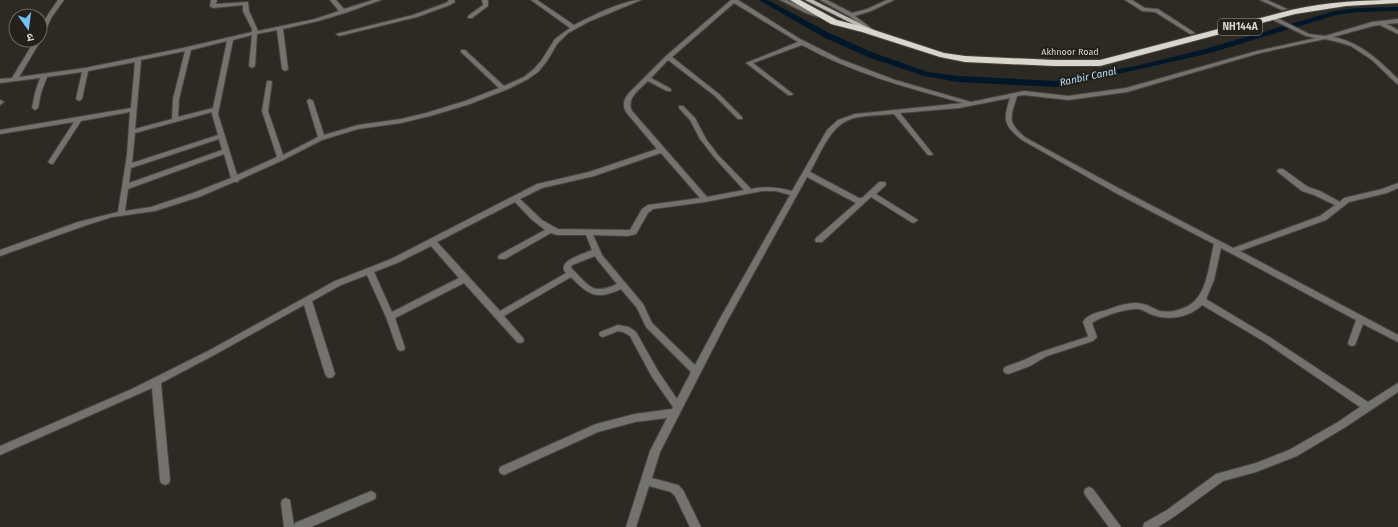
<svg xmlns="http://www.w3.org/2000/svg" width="1398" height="527" font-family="'Fira Sans','Noto Sans Devanagari',sans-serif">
<rect width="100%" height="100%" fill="#2c2a23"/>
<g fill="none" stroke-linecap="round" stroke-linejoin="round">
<path fill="#001729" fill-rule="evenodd" d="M759,0H768L829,33L874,53L928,72L958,76L1056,81L1136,66L1205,49L1335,11L1357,8L1398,7V11L1357,12L1336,15L1210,53L1136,70L1056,87L958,82L924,76L868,57L823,37Z"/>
<defs>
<path id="street" d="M58,0H64L51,18L43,36L40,38C40,23 50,12 58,0Z
M211,0H217L216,4L248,2L249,11L258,31L315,19L339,11L330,0H336L344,9L373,0H381L345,13L318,21L283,29L288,69L287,70L285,71L282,69L277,30L257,34L255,66L252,68L249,66L252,35L233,40L218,114L237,175L277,157L262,111L267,81H271L272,82L268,111L283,155L318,137L307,101L308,100L310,99L313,101L324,135L358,125L401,119L426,113L465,101L499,88L461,52V50H465L504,86L524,77L534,69L541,61L555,39L570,28L531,0H537L574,25C590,17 623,0 641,0L588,22L568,33L557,44L547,61L538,72L528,79L508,89L470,104L430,116L401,123L358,129L322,140L283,160L239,180L238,182H234L199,197L155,211L112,217L84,226L0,256V250L78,222L118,212L127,155L130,112L81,121L53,164H51L48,162L74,122L0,134V130L131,108L135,62L88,71L82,99L79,101L76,99L82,72L47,77L41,93L38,108L35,110L32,108L35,93L40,78L0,83V79L12,78L35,40H40V39L41,40L19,77L85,68L183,48L252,32V29L243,11V5L213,8L210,6ZM227,41L213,108L178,117L179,99L191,50ZM185,51L173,99L172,119L135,129L141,60ZM212,112V114L218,135L132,163L135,133ZM219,139L222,150L129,183L131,168ZM224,154L231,178L193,193L151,207L125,211L128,189Z
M448,0H454L455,2L450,5L417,17L339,36L336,34L413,15L446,3L449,1Z
M482,0H488V6L472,18H468V16L483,5Z
M731,0H738L800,39L840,59L895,80L971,102L1024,91L1068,96L1126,88L1257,51L1316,38L1306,36L1271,19V17L1273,16L1309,34L1325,36L1372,22L1398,19V23L1387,24L1398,30V34L1380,25L1373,26L1333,37C1360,42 1379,60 1398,79V84L1396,83L1372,60L1351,46L1338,42L1325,39L1260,53L1127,92L1068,100L1024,95L1017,96C1010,119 1007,122 1026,138L1120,189L1233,248L1320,216L1335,205L1314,195L1302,191L1279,173L1277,171L1279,169H1283L1308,187L1320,191L1340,202L1344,198L1382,189L1398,183V188L1387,193L1349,202L1326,220L1240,251L1398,335V342L1363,324L1355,345L1352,346L1349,345L1348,343L1356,320L1221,248L1214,280L1206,299L1271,338L1368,402L1398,383V392L1344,428L1297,456L1256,472L1223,481L1175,516L1158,527H1143L1144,523L1167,510L1216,474L1256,463L1289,450L1338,422L1360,407L1265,342L1202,305C1190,317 1169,321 1153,315C1148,314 1144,310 1139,309C1127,308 1102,316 1092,323L1097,337L1093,341L1047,356L1030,366L1011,373L1008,374L1005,373L1003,370L1005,367L1024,360L1041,352L1087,337L1088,336L1083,322C1087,314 1099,312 1107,310C1117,306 1132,301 1143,304C1149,305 1154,309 1160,311C1167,312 1174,312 1181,309C1208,301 1208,267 1214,244L1114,192L1022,140C1003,125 1003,120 1010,98L959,108L900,113L932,153L933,154L932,155H928L894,114C881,115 867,115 854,118C830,124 821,153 810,172L859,198H862L879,182H885L886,184L885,186L876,194L918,220L914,223L911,222L871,197L822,242H816L815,240L816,238L856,203L807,177L725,325L660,452L652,478L678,485L683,490L701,527H690L675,496L671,492L649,486L636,527H626L650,451L667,418L635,422L598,432L508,473L504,475L500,473L499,470L500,467L596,424L635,414L672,409L673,407L652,377L630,336L623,332L618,331L603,337L600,336L599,334L600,332L618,325L629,327L636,332L658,371L677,399L691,372L646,327L637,308L621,289C597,300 589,296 571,277L504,316L523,338L524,340L523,342L520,343L517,342L464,283L395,318L405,348L404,350L401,351L398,350L397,348L386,317L367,275L341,285L312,301L335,374L333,377L330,378L327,377L325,374L304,305L216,354L161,383L170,480L169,483L165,485L161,483L160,480L152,388L0,455V446L132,389L210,350L335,281L391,259L537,184L589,172L657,149L626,112C622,104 624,99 629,93L666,56ZM734,3L798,42L746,63L788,95H792L793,94L753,63L802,45C852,73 908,88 963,103L855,114L838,120L827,130L792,191C778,187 766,186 751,189L718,155L706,139L695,118L683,106H679V108L690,120L700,139L714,157L744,190L707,197L632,111C626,98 639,90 648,81L667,91H671V89L651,78L668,60L715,96L738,119H742V117L719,94L672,57ZM661,153L700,198L648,205L642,209L630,230L558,229L542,220L520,199L542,188L594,176ZM762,191H776L790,195L718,322L695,365L652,323L643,304L602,255L593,235L628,236L636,234L648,213L653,209L705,202ZM515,202L531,219L545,230L499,255L498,257L499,259H505L551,233L557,235H586L592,250C584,254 555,261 566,273L500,311L437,242ZM431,246L459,278L392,312L374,272L397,263ZM595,256L596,258L617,284C591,296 589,285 571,268L572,265Z
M780,0H787L821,15L818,17L806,13Z
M820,0H827L852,13L867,9L887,0H894L871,11L855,16L875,31V33L873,34L849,16Z
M1125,0H1132L1145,8L1158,9L1195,33L1190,34L1155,12L1142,11Z
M1260,0H1267L1287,9L1282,10Z
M0,100L4,102L0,105Z
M1089,487L1093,489L1121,527H1109L1085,495L1084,492L1085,489Z
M371,491L375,493L376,496L375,499L311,527H284L281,503L282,500L286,498L290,500L294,526L295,523Z"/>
<path id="primary" d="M805,0H813L877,32L871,33Z"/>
<path id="highway" d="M790,0H800L837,20L868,28L944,53L965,56L1054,60H1100L1291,10C1327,2 1362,0 1398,0V3L1346,6L1295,14L1100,66H1054L965,62L940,57L862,32L831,24Z"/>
</defs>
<use href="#street" stroke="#47453f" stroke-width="2"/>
<use href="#primary" stroke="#47453f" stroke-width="2"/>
<use href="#highway" stroke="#47453f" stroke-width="2"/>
<use href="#street" fill="#73726e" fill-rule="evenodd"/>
<use href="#primary" fill="#bcbab2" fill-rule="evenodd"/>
<use href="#highway" fill="#d9d6cc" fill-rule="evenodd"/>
</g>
<g text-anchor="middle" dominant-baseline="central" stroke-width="4" stroke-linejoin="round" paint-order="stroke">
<g font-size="9" fill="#d5d4cf" stroke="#232119">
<text x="1070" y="52">Akhnoor Road</text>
</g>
<rect fill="#232119" stroke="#a09e98" stroke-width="1" x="1218" y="19" width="44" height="16" rx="3"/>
<g font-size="10" font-weight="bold" fill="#d5d4cf">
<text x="1240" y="27">NH144A</text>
</g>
<g font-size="10" font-style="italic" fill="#b6defe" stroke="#232119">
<text transform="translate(1088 77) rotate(-12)">Ranbir Canal</text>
</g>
</g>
<g transform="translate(28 28) rotate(166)"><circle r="19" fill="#232119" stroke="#6a6962"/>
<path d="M0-3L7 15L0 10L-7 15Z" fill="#75c0f6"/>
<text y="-6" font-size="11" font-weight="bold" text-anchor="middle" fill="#d5d4cf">उ</text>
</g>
</svg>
